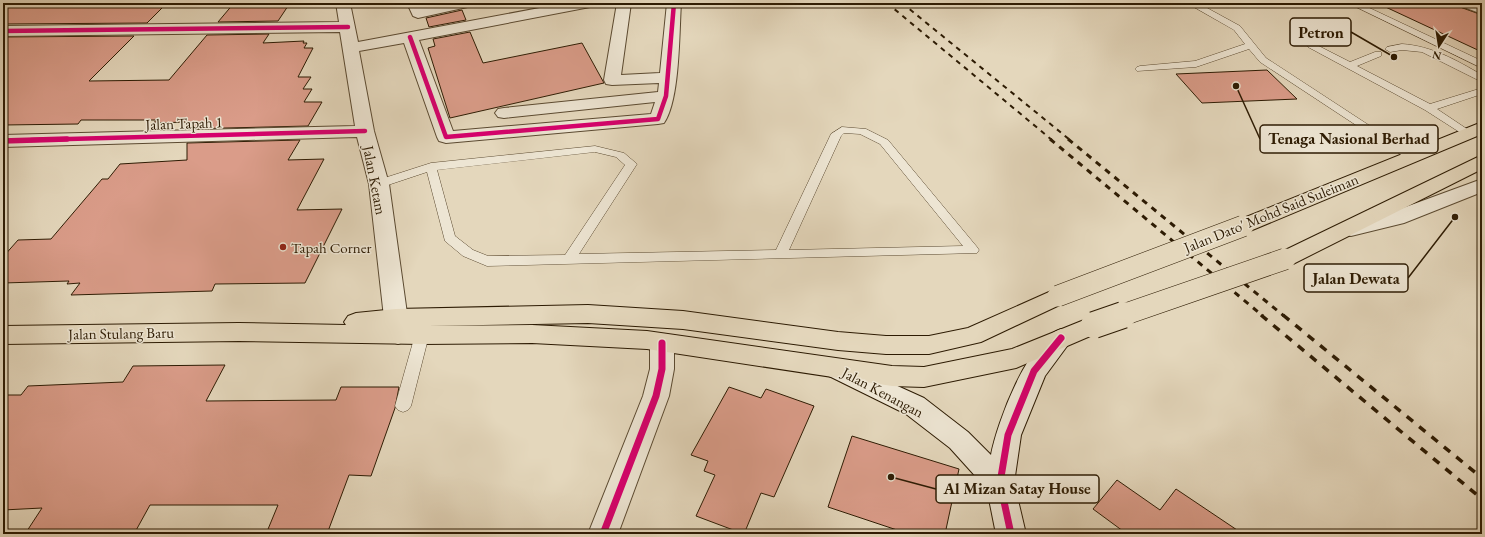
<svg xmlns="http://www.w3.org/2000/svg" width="1485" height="537" font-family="'EB Garamond',serif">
<rect width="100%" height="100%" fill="#e4d7bc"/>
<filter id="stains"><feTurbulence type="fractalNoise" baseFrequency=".005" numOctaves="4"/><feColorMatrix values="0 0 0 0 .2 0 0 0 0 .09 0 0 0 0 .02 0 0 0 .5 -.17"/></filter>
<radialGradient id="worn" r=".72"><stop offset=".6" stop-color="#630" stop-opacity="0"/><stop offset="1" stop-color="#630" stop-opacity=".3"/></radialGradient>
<path fill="#da9c89" stroke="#2d1b03" d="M3,3H167L147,23L3,24Z
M234,3H290L278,21L218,22Z
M1377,3H1458L1460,7L1482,15V52Z
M462,10L466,20L429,27L426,18Z
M470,32L483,63L582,43L604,83L450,118L428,48L435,46L433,39Z
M269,34L263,43L304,41L303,43H307L304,48H313L298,77H311L303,89H312L304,102H322L308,126L186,129V122L154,123L156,120H81L78,124L3,125V37L134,36L89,81L169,80L207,35Z
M1267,70L1297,99L1202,103L1176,74Z
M300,140L288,160L324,159L297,210L342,209L305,283L215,284L212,291L71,295L80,283L67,284L69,281L3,283V257L18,240L51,239L102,179H108L120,164L187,160V143Z
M225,365L206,401L336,400L341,387H399L395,408L371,476L349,475L327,534H266L278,505H150L134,534H25L42,508L3,510V395H21L28,386L123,382L133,366Z
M729,387L761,398L766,389L814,406L774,497L761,493L744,534L696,516L715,475L704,471L708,461L691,455Z
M852,436L959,469L945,534H909L828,507Z
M1117,480L1160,510L1176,489L1243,534H1127L1093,509Z"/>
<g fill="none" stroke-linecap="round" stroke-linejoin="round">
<defs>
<path id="lane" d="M1187,3H1198L1240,26L1266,58L1416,156L1410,159L1406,158L1260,62L1249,49L1196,67L1137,71L1135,69L1137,67L1140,66L1195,61L1245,44L1234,30Z
M1348,3H1359L1482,61V68Z
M1311,42L1350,62L1375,52H1381V56L1357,66L1430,104L1482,88V94L1437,109L1473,133L1468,136L1464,135L1425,110L1308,47V43Z
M1402,44C1432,46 1456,60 1482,75V82L1422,52L1402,50L1390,52L1385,49L1387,47Z
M842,127L866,129L888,140L977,247L979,250L977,253L487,266L463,256L445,241L427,172L379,188L373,184L375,181L431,163L595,146L624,153L637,164L579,254L776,250L831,134ZM844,133L860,134L880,144L963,246L789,250L841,136ZM595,152L616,157L625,165L565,255L488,256L473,250L455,236L437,170Z
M422,330L427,331L429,335L411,406L408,410L403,412L398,410L395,406L415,335L417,331Z"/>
<path id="street" d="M336,3H350L358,42L566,3H597L595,6L590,7L419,40L453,131L651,114L655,102L504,118L498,117L495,113L498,109L504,108L658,92L659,83L612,85L606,84L604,80L617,3H631L621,75L660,73L667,3H681C679,33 680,100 664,123L658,124L446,143L439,141L437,137L404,43L359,51L374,131L389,184L410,335L406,341L398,344L390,341L386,335L369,184L357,137L3,147V135L355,126L340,32L3,36V26L339,22Z
M407,3H421L423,7L445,3H474L472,6L418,18L413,16Z
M1459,3L1482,5V14L1461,6Z
M1482,179V192L1404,223L1351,236L1344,234L1341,229L1344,224L1392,212Z
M662,334L670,336L674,343V369L669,396L618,534H588L643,396L650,369V343L654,336Z"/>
<path id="secondary" d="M1061,329L1069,332L1073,338L1045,376L1021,435L1014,483L1026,534H996L987,489L950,448L906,414L829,376L826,369L829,362L838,359L924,398L968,432L991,455C997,423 1028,339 1061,329Z"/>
<path id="primary" d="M1482,122V134L1250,231L1243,233L1236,231L1233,226L1236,221Z
M1482,155V169L1293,264L1285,267L1277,264L1274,259L1277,254Z
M1058,288L1066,290L1069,296L1066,302L981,342L929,354H886L838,350L683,329L588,323L427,326L532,325L647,331L892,366L924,367L1012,349L1094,316L1102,319L1106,325L1102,331L1016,368L924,387L892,386L647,349L532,343L422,344L239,341L3,344V326L239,323L346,325L344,322L348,316L356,313L396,309L588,305L683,311L838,332L886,336H929L968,328Z"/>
</defs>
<use href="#lane" stroke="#5b4a31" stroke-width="1"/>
<use href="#street" stroke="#5b4a31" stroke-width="2"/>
<use href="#secondary" stroke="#2d1b03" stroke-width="2"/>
<use href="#primary" stroke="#2d1b03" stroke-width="2"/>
<use href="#lane" fill="#ede5d3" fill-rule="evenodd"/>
<use href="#street" fill="#ede5d3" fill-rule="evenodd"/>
<use href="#secondary" fill="#ede5d3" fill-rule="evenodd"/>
<use href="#primary" fill="#e4d7bc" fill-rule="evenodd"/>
<path stroke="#2d1b03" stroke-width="2" stroke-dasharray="5 5" stroke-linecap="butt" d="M887,3L1052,140
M902,3L1070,140"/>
<path stroke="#2d1b03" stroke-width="3" stroke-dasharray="6 6" stroke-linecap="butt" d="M1050,139L1263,316
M1068,139L1284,316"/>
<path stroke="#2d1b03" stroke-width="3.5" stroke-dasharray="8 8" stroke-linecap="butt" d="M1261,315L1482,499
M1283,315L1482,478"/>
<defs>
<path id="primary-bridge-far1" d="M1058,296L1243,226
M1120,316L1285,259"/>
<path id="primary-bridge" d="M1094,325L1123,315"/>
</defs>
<use href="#primary-bridge-far1" stroke="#2d1b03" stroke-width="22" stroke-linecap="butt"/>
<use href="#primary-bridge" stroke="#2d1b03" stroke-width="28" stroke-linecap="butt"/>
<use href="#primary-bridge-far1" stroke="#e4d7bc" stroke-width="21"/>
<use href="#primary-bridge" stroke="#e4d7bc" stroke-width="26"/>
<defs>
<path id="cycleway-far2" d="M3,31L348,27
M410,37L446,137L658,119L666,96L674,3
M31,140L365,131"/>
<path id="cycleway-far1" d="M3,141L67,139"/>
<path id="cycleway" d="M603,534L656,396L662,369V343
M1011,534L1000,483L1008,435L1034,371L1061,338"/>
</defs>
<use href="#cycleway-far2" stroke="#ede5d3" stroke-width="6"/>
<use href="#cycleway-far1" stroke="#ede5d3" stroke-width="8"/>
<use href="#cycleway" stroke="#ede5d3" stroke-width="10"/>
<use href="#cycleway-far2" stroke="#d6006c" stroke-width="4.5"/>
<use href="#cycleway-far1" stroke="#d6006c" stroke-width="5.5"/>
<use href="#cycleway" stroke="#d6006c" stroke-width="7"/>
</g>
<circle fill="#8f2418" stroke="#ede5d3" stroke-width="1.5" cx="283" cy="247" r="4"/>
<g text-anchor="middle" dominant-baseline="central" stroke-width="3" stroke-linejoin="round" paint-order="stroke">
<g font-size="15" fill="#2d1b03" stroke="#ede5d3">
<text transform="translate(184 123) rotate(-2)">Jalan Tapah 1</text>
<text transform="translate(375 180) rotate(79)">Jalan Ketam</text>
<text transform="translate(1271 213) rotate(-22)">Jalan Dato' Mohd Said Suleiman</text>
<text transform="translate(121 333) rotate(-1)">Jalan Stulang Baru</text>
<text transform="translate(883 392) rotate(28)">Jalan Kenangan</text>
</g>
<g font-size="15" fill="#2d1b03" stroke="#ede5d3" text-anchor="start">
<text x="291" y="247">Tapah Corner</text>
</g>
</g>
<path fill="none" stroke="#2d1b03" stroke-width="1.5" d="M1394 57L1351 32M1236 86L1260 139M1455 217L1408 278M891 477L936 489"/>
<g fill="#2d1b03" stroke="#ede5d3" stroke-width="1.5">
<circle cx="1394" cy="57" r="4"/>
<circle cx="1236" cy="86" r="4"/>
<circle cx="1455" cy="217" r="4"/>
<circle cx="891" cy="477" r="4"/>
</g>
<g fill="#ede5d3" stroke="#2d1b03" stroke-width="1.5">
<rect x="1290" y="18" width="61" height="28" rx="4"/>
<rect x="1260" y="125" width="178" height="28" rx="4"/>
<rect x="1304" y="264" width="104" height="28" rx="4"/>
<rect x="936" y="475" width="163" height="28" rx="4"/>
</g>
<g font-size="16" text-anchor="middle" font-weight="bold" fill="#2d1b03">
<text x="1321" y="38">Petron</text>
<text x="1349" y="144">Tenaga Nasional Berhad</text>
<text x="1356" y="284">Jalan Dewata</text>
<text x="1017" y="494">Al Mizan Satay House</text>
</g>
<rect width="1485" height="537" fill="none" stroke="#e4d7bc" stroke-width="16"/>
<rect x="4" y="4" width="1477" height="529" fill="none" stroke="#2d1b03" stroke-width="2"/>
<rect x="8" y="8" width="1469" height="521" fill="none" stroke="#2d1b03"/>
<g transform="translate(1439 46) rotate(192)" stroke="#ede5d3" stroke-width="3" paint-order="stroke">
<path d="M0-3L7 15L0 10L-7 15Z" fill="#2d1b03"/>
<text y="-6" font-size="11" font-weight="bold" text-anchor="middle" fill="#2d1b03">N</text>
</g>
<rect width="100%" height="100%" filter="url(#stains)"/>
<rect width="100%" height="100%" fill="url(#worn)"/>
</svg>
